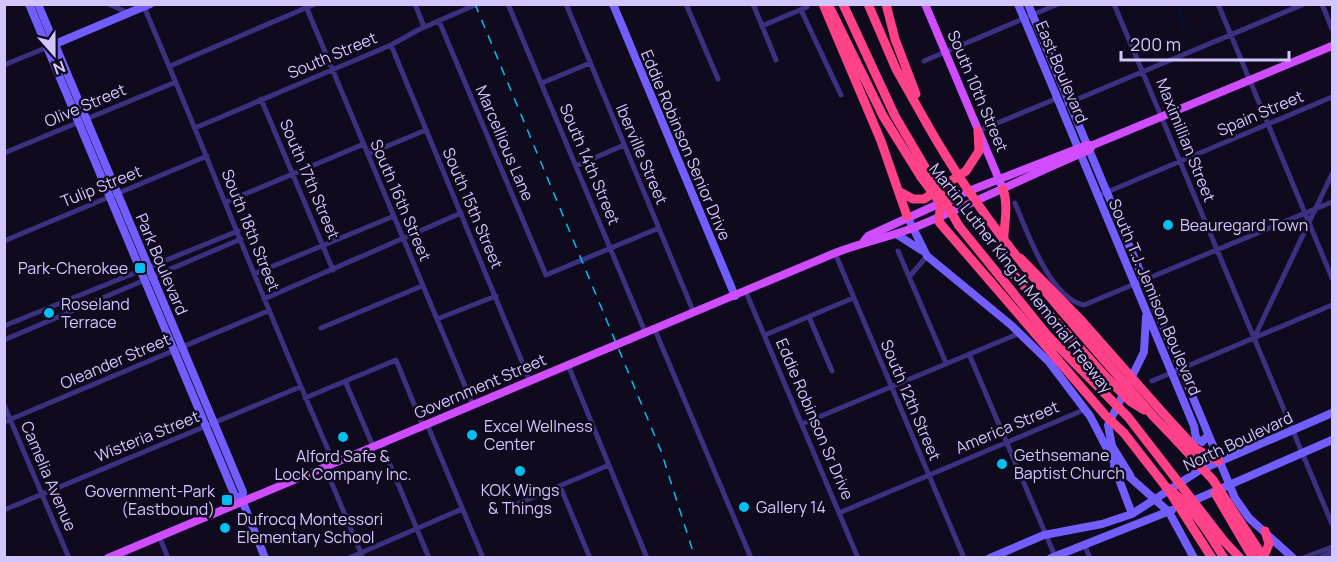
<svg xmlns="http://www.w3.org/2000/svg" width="1337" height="562" font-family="Manrope,sans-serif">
<rect width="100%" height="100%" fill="#0f0a1d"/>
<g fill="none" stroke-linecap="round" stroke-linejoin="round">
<path stroke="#04123c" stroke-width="1.5" d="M1179,4L1185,34"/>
<path stroke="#3c3081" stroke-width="5" d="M109,4L128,13
M305,4L473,405
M415,4L424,27
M508,4L646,334
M566,4L694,313
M686,4L718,79
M753,4L776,60
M1114,4L1332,524
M1218,4L1332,278
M1322,4L1332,29
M144,7C209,158 267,312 334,463
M801,10L841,95
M439,21L546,275L659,228
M762,26L807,7
M391,45L530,381
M924,61L1058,4
M4,65L48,47
M170,66L315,4
M542,83L590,63
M261,99L333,270
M1061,106L1304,4
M195,128L391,45L418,30L477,4
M978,131L1058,98
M4,153L176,82
M368,154L426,130
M576,166L624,145
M1098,196L1332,97
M226,202L364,144
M1015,203C1027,232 1050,298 1084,305L1332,202
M4,241L207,156
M898,251L946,363
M835,253L964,558
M254,274L394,216
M909,277L927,256
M746,292L858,558
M264,299L461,213
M809,317L832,371
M437,319L496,296
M4,326L238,231
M321,328L422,286
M655,330L751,558
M765,335L853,298
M1254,338L1332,174
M4,340L241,239
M969,354L1055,556
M568,365L647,558
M345,381L373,446
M1152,381L1332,305
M305,398L396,360L423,426
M4,405L69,558
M4,422L268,311
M427,424L483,558
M802,424L1020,333
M381,443L429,558
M325,467L363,558
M560,486L590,558
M517,504L609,465
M4,510L300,387
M839,513L1086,409
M159,536L168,558
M1084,544L1090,558
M349,558L462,509
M1303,558L1332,547
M1319,558L1332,552"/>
<path stroke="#725dff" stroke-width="8" d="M29,4L235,496L242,500
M38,4L243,492L242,500L265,558
M613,4L735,296
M1018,4L1194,426L1196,438L1202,442L1208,435
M1028,4L1235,498L1249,518L1293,558
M55,44L150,4
M907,216L927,256L1011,325L1049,362L1090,416L1115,464L1169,512L1194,558
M896,234L921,250
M1114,466L1132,514
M1130,475L1112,446L1108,425L1144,352L1146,317
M1188,503L1332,440
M990,558L1044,535L1102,524L1132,514L1200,470L1332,413
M1051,558L1172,510"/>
<path stroke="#d04dff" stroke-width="8" d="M925,4L1003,189
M864,241L868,236L956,196L1087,145H1093
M108,558L835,253C860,243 886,238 913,228C972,204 1030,175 1089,150L1093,145L1332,46"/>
<path stroke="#ff4188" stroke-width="9" d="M823,4L881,141L907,216
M843,4L895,116L928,172
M868,4L896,69L927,124
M886,4L895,39L916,94
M831,10L883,116L921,177
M1003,189C1013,218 992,249 1014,275
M900,192L913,199H924L966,171L979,151L978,131
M956,196L940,208L939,222L990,281
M959,226L1049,337
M1163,413L1196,449L1219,461
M1153,416L1176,440
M1124,433L1166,487
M1224,541L1240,558
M1263,558L1269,544L1265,531"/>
<path stroke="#00bff1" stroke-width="1.5" stroke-dasharray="9 8" stroke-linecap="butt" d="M475,4L661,451L695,558"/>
<path stroke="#ff4188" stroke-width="9" d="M927,124C990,236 1070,320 1153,416
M928,172L959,226
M921,177L941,204
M1020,258L1081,320L1163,413
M1014,275L1106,377L1131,402L1144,410
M990,281L1106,416L1124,433
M1049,337L1128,417L1224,541
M1176,440L1213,480L1264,558
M1166,487C1192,506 1207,530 1224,558
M1169,491L1212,558
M1215,493L1253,558"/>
</g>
<g fill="#00bff1" stroke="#0f0a1d" stroke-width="2">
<circle cx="1168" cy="225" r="6"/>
<rect x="134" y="262" width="12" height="12" rx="3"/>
<circle cx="49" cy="313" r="6"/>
<circle cx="472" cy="435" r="6"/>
<circle cx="343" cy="437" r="6"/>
<circle cx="1002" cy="464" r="6"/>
<circle cx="520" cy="471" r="6"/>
<rect x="221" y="494" width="12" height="12" rx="3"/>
<circle cx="744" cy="507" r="6"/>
<circle cx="225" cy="528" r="6"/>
</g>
<g text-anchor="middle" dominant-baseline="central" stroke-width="5" stroke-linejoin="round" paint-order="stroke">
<g font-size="16" fill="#d3c6ff" stroke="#0f0a1d">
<text transform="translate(332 55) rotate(-23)">South Street</text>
<text transform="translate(1062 72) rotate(67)">East Boulevard</text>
<text transform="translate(978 91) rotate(67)">South 10th Street</text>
<text transform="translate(85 105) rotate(-23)">Olive Street</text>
<text transform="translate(1260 113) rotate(-23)">Spain Street</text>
<text transform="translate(1186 140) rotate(68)">Maximillian Street</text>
<text transform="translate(505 143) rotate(67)">Marcellious Lane</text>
<text transform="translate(686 145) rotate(67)">Eddie Robinson Senior Drive</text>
<text transform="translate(642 154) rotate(67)">Iberville Street</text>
<text transform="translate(590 164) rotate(67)">South 14th Street</text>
<text transform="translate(310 179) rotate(67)">South 17th Street</text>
<text transform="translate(101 186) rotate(-22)">Tulip Street</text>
<text transform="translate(401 200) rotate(67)">South 16th Street</text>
<text transform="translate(473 208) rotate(67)">South 15th Street</text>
<text transform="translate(251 230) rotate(68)">South 18th Street</text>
<text transform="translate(162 264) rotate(67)">Park Boulevard</text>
<text transform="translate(1021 278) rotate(52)">Martin Luther King Jr Memorial Freeway</text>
<text transform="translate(1155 297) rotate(67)">South T.J. Jemison Boulevard</text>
<text transform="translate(115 361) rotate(-23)">Oleander Street</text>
<text transform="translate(480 386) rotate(-23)">Government Street</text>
<text transform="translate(911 400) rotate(67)">South 12th Street</text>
<text transform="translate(815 419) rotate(67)">Eddie Robinson Sr Drive</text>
<text transform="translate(1007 427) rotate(-23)">America Street</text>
<text transform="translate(147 436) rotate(-22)">Wisteria Street</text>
<text transform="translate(1238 441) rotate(-25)">North Boulevard</text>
<text transform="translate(49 476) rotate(67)">Camelia Avenue</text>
</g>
<g font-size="16" fill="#d3c6ff" stroke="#0f0a1d" text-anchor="start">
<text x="1180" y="225">Beauregard Town</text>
<text x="128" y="268" text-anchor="end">Park-Cherokee</text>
<text x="61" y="304">Roseland<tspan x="61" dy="18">Terrace</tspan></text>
<text x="484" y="426">Excel Wellness<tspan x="484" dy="18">Center</tspan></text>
<text x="1014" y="455">Gethsemane<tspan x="1014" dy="18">Baptist Church</tspan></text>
<text x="343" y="456" text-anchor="middle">Alford Safe &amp;<tspan x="343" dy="18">Lock Company Inc.</tspan></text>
<text x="520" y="490" text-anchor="middle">KOK Wings<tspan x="520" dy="18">&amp; Things</tspan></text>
<text x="215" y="491" text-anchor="end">Government-Park<tspan x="215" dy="18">(Eastbound)</tspan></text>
<text x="756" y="507">Gallery 14</text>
<text x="237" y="519">Dufrocq Montessori<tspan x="237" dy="18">Elementary School</tspan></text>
</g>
</g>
<rect width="1337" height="562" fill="none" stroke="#d3c6ff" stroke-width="12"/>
<g transform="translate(54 54) rotate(159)" stroke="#0f0a1d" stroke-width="4.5" paint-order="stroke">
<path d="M0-4.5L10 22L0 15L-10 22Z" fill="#d3c6ff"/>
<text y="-9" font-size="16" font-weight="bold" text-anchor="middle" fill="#d3c6ff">N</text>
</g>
<path d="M1121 51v9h168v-9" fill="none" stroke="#d3c6ff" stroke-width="3"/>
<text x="1130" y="51" font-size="18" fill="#d3c6ff" stroke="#0f0a1d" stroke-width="4.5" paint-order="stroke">200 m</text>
</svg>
